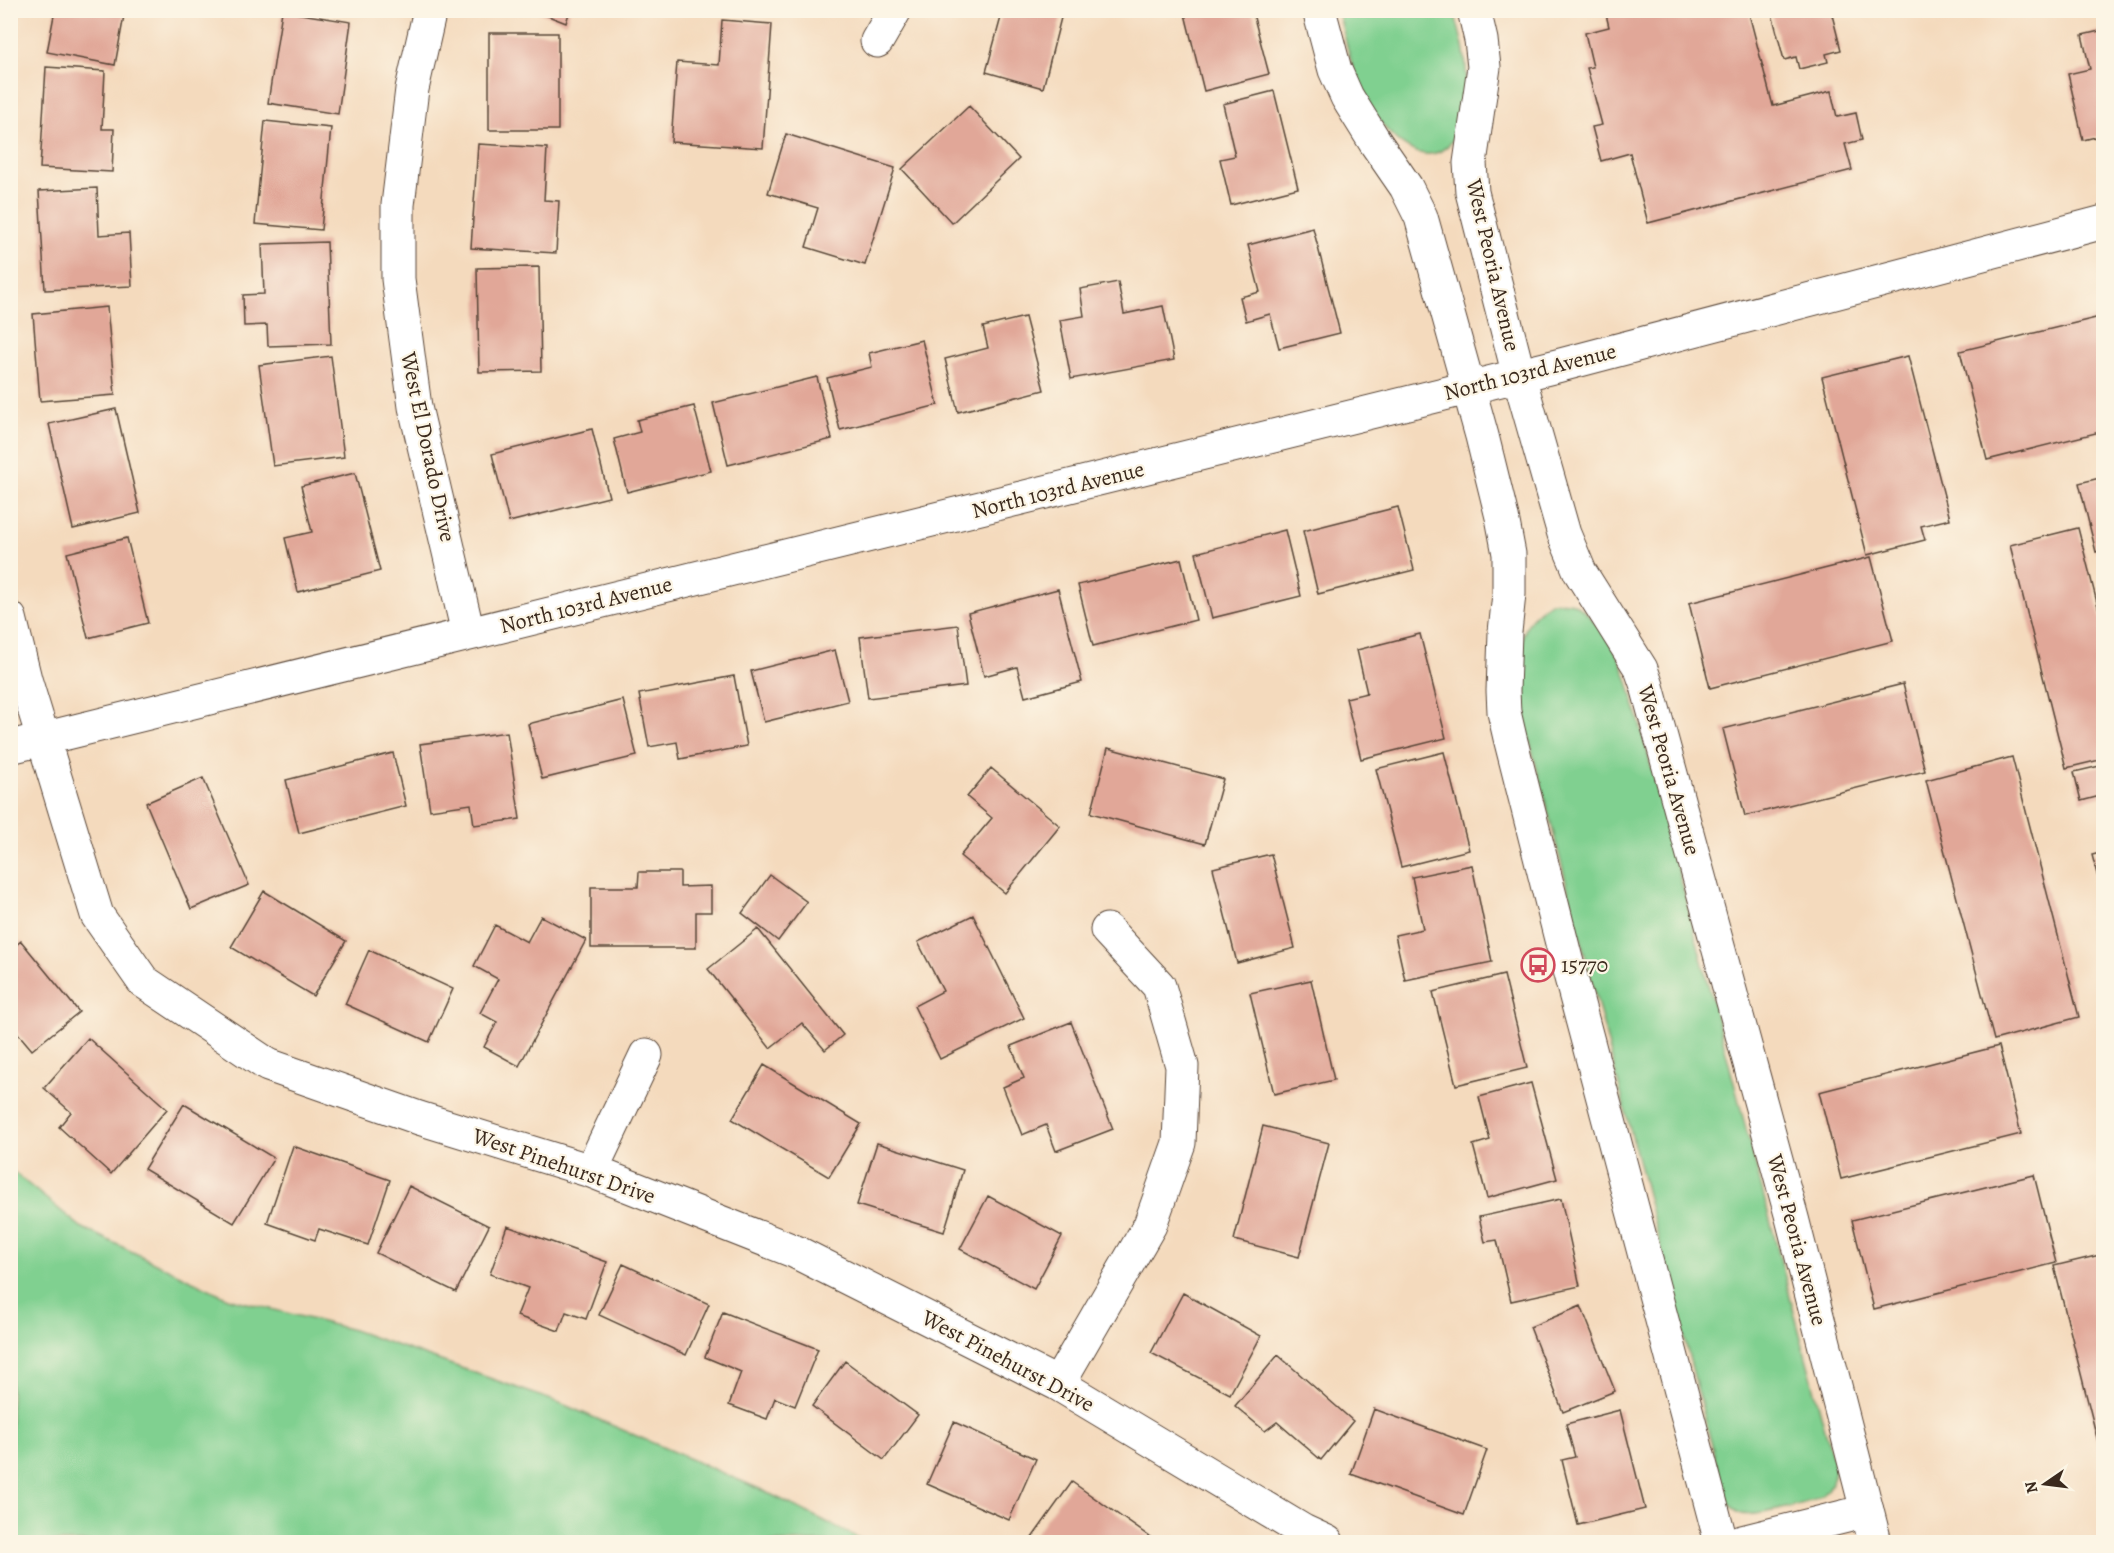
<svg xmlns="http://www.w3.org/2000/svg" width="2114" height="1553" font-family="Alegreya,serif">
<rect width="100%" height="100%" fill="#fcf5e5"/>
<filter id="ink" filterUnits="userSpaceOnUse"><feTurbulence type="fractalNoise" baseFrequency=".0167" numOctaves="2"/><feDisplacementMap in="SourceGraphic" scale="12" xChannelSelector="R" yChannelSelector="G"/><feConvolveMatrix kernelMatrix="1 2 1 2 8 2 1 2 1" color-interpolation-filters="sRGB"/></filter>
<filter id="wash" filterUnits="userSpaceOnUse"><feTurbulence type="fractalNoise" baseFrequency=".008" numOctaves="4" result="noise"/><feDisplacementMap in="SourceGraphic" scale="24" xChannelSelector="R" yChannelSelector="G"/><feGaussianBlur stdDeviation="1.35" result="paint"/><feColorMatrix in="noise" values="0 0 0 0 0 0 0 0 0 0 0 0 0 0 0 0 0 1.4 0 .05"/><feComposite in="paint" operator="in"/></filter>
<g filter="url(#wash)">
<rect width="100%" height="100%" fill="#f4dabd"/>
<path fill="#80d090" stroke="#5e7d57" stroke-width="1.5" d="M1338,11H1454C1460,34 1468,59 1466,83C1464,100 1462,127 1452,141C1425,175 1387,135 1372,110C1353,80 1347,44 1338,11Z
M1550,602C1556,602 1563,601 1569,602C1587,607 1611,642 1619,658C1628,676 1632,698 1638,717L1834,1464C1835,1474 1833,1486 1824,1494C1813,1503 1755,1517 1742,1514C1732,1511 1728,1501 1724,1492L1522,711C1520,689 1516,645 1527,626C1532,615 1541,609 1550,602Z
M11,1170L81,1227L228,1298L353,1330L560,1403L762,1490L867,1542H11Z"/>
<g id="blocks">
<path fill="#e1a798" d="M55,10H125L115,65L47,52Z
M533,10H570L566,23Z
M1003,10H1063L1043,88L986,72Z
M1184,10H1252L1269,74L1204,91Z
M1605,10H1748L1773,106L1831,91L1837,117L1856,113L1862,140L1845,144L1852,170L1648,223L1630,153L1601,161L1592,127L1602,125L1587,68L1593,67L1585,33L1609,27Z
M1771,10H1821L1822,13L1831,11L1841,50L1826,54L1828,62L1799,69L1796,57L1784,60Z
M282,11L351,22L338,114L268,103Z
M722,20L772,24L763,148L671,142L677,62L719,65Z
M2104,30V135L2083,140L2068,74L2090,69L2082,35Z
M489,33H558V130H489Z
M46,67L105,71L102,129H114L112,172L40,168Z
M1274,91L1298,188L1231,205L1220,159L1235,156L1223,104Z
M969,106L1019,159L952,223L902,169Z
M265,121L331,128L321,230L255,224Z
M786,134L895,168L865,265L806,247L818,208L768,193Z
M478,144L547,148L544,200L559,201L556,253L471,248Z
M97,188L99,235L129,233L132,286L45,290L39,191Z
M1313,228L1340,333L1279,348L1270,314L1246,321L1240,297L1260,292L1248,245Z
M327,242L331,344L268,346L267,325L244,326L243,295L264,294L262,244Z
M539,267L541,371L479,372L477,268Z
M1118,282L1124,314L1163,306L1174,360L1071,379L1060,320L1084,316L1080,289Z
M107,307L115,395L40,401L33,314Z
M2104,316V431L1987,460L1960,351Z
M1025,317L1044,390L958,412L945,359L988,348L983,327Z
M922,340L938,405L840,430L827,378L872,367L869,353Z
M331,356L344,457L273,466L259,365Z
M1908,356L1950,519L1921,526L1925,540L1867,555L1822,377Z
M817,377L832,439L728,465L713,403Z
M694,406L711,471L627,492L614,439L640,432L637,420Z
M116,409L140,513L73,529L49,424Z
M592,429L609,497L509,522L492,454Z
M355,473L380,571L298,592L285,538L312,532L301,486Z
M2104,477V550L2096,552L2079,483Z
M1398,507L1414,570L1318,594L1303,531Z
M2078,528L2104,630V759L2066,768L2010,545Z
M1285,530L1301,596L1212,618L1196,553Z
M127,538L148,623L88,638L67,553Z
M1871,557L1893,641L1710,688L1689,603Z
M1181,559L1196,620L1093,646L1078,585Z
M1058,589L1082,682L1025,697L1017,667L984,676L968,613Z
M958,625L966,686L868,698L860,637Z
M1420,634L1446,738L1361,759L1346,698L1367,693L1357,650Z
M835,650L848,701L764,722L751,671Z
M734,676L747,746L680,759L677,742L649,747L639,694Z
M1903,684L1925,771L1745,816L1723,729Z
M623,700L637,756L542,779L528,724Z
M507,732L520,819L474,825L471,804L430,810L420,744Z
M1108,748L1223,779L1205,844L1091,813Z
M1444,752L1469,850L1401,867L1376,769Z
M393,753L406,806L299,833L286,780Z
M2012,757L2079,1017L1994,1040L1926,780Z
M2104,765V795L2081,801L2074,772Z
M991,768L1060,826L1005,893L960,856L992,818L967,797Z
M203,778L249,885L191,909L146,803Z
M2104,852V897H2103L2092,855Z
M1271,854L1295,948L1237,963L1213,868Z
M1472,865L1492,962L1405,980L1395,935L1423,929L1412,877Z
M639,872H680V887L711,886V912H696V948H591V887H638Z
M770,875L807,902L778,941L742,913Z
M264,891L346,941L313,996L231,947Z
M973,915L1024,1018L940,1059L914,1006L943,991L918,942Z
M541,916L586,940L519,1066L484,1047L497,1022L480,1013L498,979L474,966L495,925L527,942Z
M758,929L843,1035L825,1050L802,1023L770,1048L708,969Z
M21,941L79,1012L32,1050L10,1024V950Z
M369,950L453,989L429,1042L345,1004Z
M1504,975L1527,1068L1456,1085L1433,992Z
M1311,980L1334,1080L1274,1094L1250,993Z
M1071,1022L1113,1129L1056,1151L1046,1125L1022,1135L1003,1087L1024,1078L1011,1046Z
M88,1038L167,1109L111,1174L59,1127L71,1112L44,1088Z
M1999,1046L2021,1134L1841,1179L1819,1092Z
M764,1065L861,1124L829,1177L732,1119Z
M1531,1083L1557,1179L1487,1198L1473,1145L1490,1140L1479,1097Z
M184,1104L274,1158L234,1223L144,1169Z
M1263,1126L1329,1143L1299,1257L1234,1240Z
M877,1143L963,1170L944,1232L857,1205Z
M293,1146L390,1180L368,1245L319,1229L315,1240L267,1223Z
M2034,1175L2056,1263L1874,1309L1852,1220Z
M409,1186L489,1226L456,1292L376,1253Z
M988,1196L1062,1236L1034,1289L960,1249Z
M1561,1199L1580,1286L1511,1301L1497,1240L1485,1242L1479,1217Z
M507,1226L607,1262L586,1319L566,1312L559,1331L517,1316L528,1288L490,1274Z
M2104,1254V1462H2103L2054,1266Z
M623,1264L709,1304L686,1355L599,1315Z
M1183,1293L1261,1336L1230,1394L1151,1353Z
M1581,1306L1615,1391L1563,1412L1530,1327Z
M723,1312L818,1349L795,1406L775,1398L767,1419L729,1405L741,1372L705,1357Z
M1278,1355L1353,1421L1321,1460L1277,1422L1265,1431L1235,1406Z
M845,1361L918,1415L884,1460L812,1406Z
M1374,1409L1487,1450L1464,1515L1351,1474Z
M1620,1410L1645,1509L1578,1525L1562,1460L1575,1457L1566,1424Z
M954,1422L1036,1459L1009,1520L927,1484Z
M1072,1482L1157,1542H1029Z"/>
</g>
</g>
<g filter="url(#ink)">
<use href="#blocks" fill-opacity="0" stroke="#574436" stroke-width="1.5"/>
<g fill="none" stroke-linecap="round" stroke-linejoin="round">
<defs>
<path id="street" d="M430,10L412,89L398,205V279L415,407L468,633
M877,41L895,10
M10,618L25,679L97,915L143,981L268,1065L419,1118L591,1171L796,1252L1058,1384L1303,1531L1327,1542
M591,1171L646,1055
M1058,1384L1150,1225L1179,1143L1182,1066L1159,986L1107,930
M1742,1542L1867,1511"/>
<path id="secondary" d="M1319,10L1335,70L1347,97L1375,142L1406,187L1421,217L1482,436L1502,517L1509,554V594L1505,632L1503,691L1504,712L1510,738L1566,959L1721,1542
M1474,10L1481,40L1484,67L1470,163L1472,192L1519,376L1564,534L1580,572L1641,669L1647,686L1792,1218L1875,1542
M10,747L1557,366L2104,222"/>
</defs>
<use href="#street" stroke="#574436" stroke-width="35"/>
<use href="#secondary" stroke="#574436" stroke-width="35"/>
<use href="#street" stroke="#fff" stroke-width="33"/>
<use href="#secondary" stroke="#fff" stroke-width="33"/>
</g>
</g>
<defs>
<symbol id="bus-ring" viewBox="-11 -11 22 22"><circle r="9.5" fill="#fcf5e5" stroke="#d1495b" stroke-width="1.5"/><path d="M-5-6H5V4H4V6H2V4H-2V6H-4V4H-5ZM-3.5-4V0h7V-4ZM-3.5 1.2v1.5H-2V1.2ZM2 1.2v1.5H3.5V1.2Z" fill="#d1495b"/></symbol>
</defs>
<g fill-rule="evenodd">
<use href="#bus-ring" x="1519" y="946" width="38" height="38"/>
</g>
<g text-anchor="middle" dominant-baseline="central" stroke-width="4.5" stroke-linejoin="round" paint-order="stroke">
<g font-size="22" fill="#3b2a1e" stroke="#fcf5e5">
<text transform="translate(1493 265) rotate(77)">West Peoria Avenue</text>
<text transform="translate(1530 372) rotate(-14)">North 103rd Avenue</text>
<text transform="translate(428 447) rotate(78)">West El Dorado Drive</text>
<text transform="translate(1058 490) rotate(-14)">North 103rd Avenue</text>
<text transform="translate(586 605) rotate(-14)">North 103rd Avenue</text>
<text transform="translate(1669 770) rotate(74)">West Peoria Avenue</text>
<text transform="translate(564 1166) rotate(19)">West Pinehurst Drive</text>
<text transform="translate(1797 1240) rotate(75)">West Peoria Avenue</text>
<text transform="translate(1008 1361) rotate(28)">West Pinehurst Drive</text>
</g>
<g font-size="22" fill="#3b2a1e" stroke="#fcf5e5" text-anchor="start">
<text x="1561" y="965">15770</text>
</g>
</g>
<rect width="2114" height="1553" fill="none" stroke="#fcf5e5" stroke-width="36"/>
<g transform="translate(2045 1484) rotate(256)" stroke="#fcf5e5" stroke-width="4.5" paint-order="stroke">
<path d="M0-4.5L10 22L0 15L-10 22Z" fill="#3b2a1e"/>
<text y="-9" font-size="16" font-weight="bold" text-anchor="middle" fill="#3b2a1e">N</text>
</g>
</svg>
